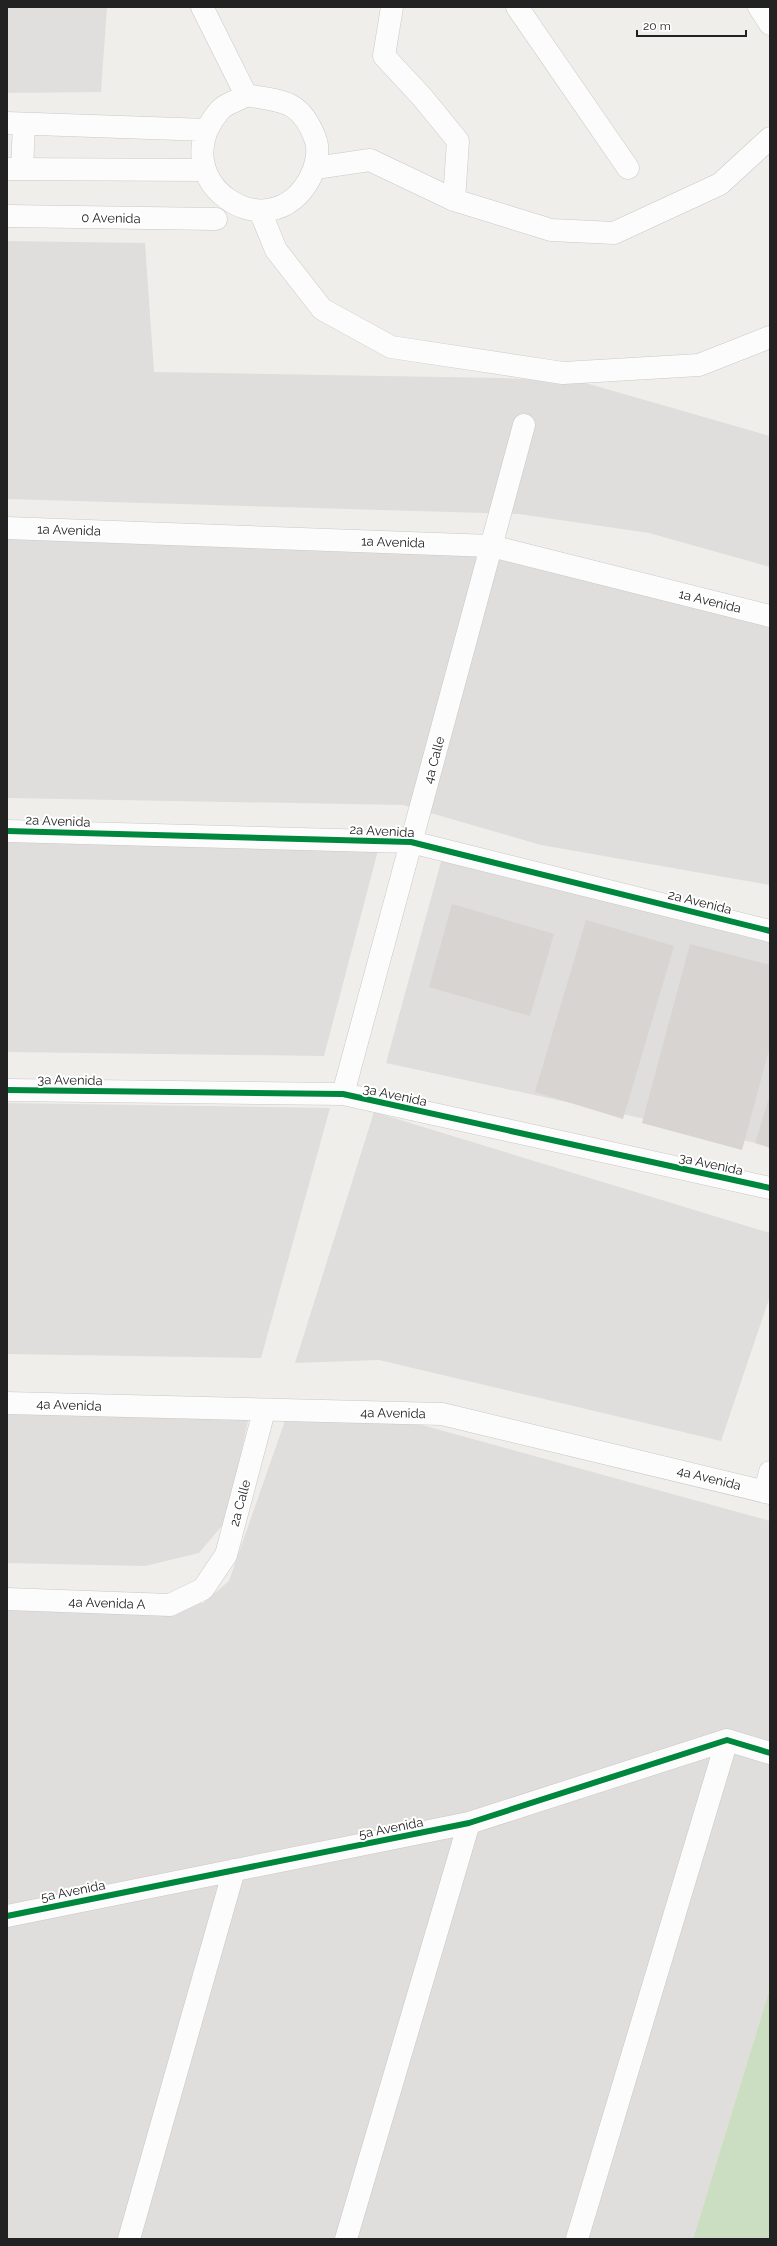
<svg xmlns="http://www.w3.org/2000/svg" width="777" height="2246" font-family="Raleway,sans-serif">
<rect width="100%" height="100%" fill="#f0eeeb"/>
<path fill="#dfdedc" d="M7,241L145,243L154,372L501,378L582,382L770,436V567L649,533L519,514L7,499Z
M7,534L414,538L770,621V885L541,845L403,805L7,798Z
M7,832L381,839L324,1056L7,1052Z
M445,847L770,922V1146L386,1063Z
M7,1103L330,1108L261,1358L7,1354Z
M374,1112L770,1233V1296L721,1441L379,1360L295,1363Z
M7,1407L250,1412L226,1521L199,1553L145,1566L7,1563Z
M382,1414L770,1521V1988L693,2239H7V1606L147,1608L203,1603L229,1581L287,1415Z"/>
<path fill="#cbdec1" d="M770,1988V2239H693Z"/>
<path fill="#e0dfde" d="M7,7H107L101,92L7,93Z"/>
<path fill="#d7d4d2" d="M452,904L554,934L530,1016L429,987Z
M586,920L674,946L623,1119L535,1092Z
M690,944L770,965V1046L742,1150L642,1123Z
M770,1095V1148L755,1143Z"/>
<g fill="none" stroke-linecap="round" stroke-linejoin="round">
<defs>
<path id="minor" d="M202,7L246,95
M392,7L384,56L422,97L458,141L454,200
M517,7L628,168
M759,7L770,24
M246,95C283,102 300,99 315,138C320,150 316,167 310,178C269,255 160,179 220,110C226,103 238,101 246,95Z
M7,123L207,130
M315,168L370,160L454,200L551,230L614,233L720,184L770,138
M7,169L205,170
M22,169L24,124
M260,211L276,250L322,309L391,347L563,373L699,365L770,337
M7,216L216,219
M7,528L491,546L770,616
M7,831L411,842L770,931
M7,1090L343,1094L770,1188
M343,1094L524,425
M7,1403L442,1414L770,1493
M765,1492L770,1472
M7,1599L170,1605L203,1589L226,1555L264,1411
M7,1916L469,1823L727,1740L770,1753
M129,2239L234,1870
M346,2239L469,1823
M577,2239L727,1740"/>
</defs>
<use href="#minor" stroke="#c9c8c7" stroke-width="23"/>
<use href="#minor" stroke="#fdfcfc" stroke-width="22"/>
<defs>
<path id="cycleway" d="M7,831L411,842L770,931
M7,1090L343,1094L770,1188
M7,1916L469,1823L727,1740L770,1753"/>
</defs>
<use href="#cycleway" stroke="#fff" stroke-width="8"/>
<use href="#cycleway" stroke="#00873e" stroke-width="6"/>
</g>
<g text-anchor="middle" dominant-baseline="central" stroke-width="4" stroke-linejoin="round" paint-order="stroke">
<g font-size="13" fill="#222" stroke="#fff">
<text transform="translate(111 218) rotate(1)">0 Avenida</text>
<text transform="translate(69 530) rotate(2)">1a Avenida</text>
<text transform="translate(393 542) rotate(2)">1a Avenida</text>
<text transform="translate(710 601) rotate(14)">1a Avenida</text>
<text transform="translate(434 760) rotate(-75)">4a Calle</text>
<text transform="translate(58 821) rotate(2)">2a Avenida</text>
<text transform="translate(382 831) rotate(3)">2a Avenida</text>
<text transform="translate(700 902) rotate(14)">2a Avenida</text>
<text transform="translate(70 1080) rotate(1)">3a Avenida</text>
<text transform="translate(395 1095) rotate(12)">3a Avenida</text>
<text transform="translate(711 1164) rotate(12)">3a Avenida</text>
<text transform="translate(69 1405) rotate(2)">4a Avenida</text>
<text transform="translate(393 1413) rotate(1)">4a Avenida</text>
<text transform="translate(709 1478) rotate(14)">4a Avenida</text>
<text transform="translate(240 1503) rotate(-75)">2a Calle</text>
<text transform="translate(107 1603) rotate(2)">4a Avenida A</text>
<text transform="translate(391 1828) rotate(-11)">5a Avenida</text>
<text transform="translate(73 1891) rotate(-11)">5a Avenida</text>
</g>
</g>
<rect width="777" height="2246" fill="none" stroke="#222222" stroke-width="16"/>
<path d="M637 30v6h109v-6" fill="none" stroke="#222222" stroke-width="2"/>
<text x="643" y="30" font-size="12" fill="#222222" stroke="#ffffff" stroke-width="3" paint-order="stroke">20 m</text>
</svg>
